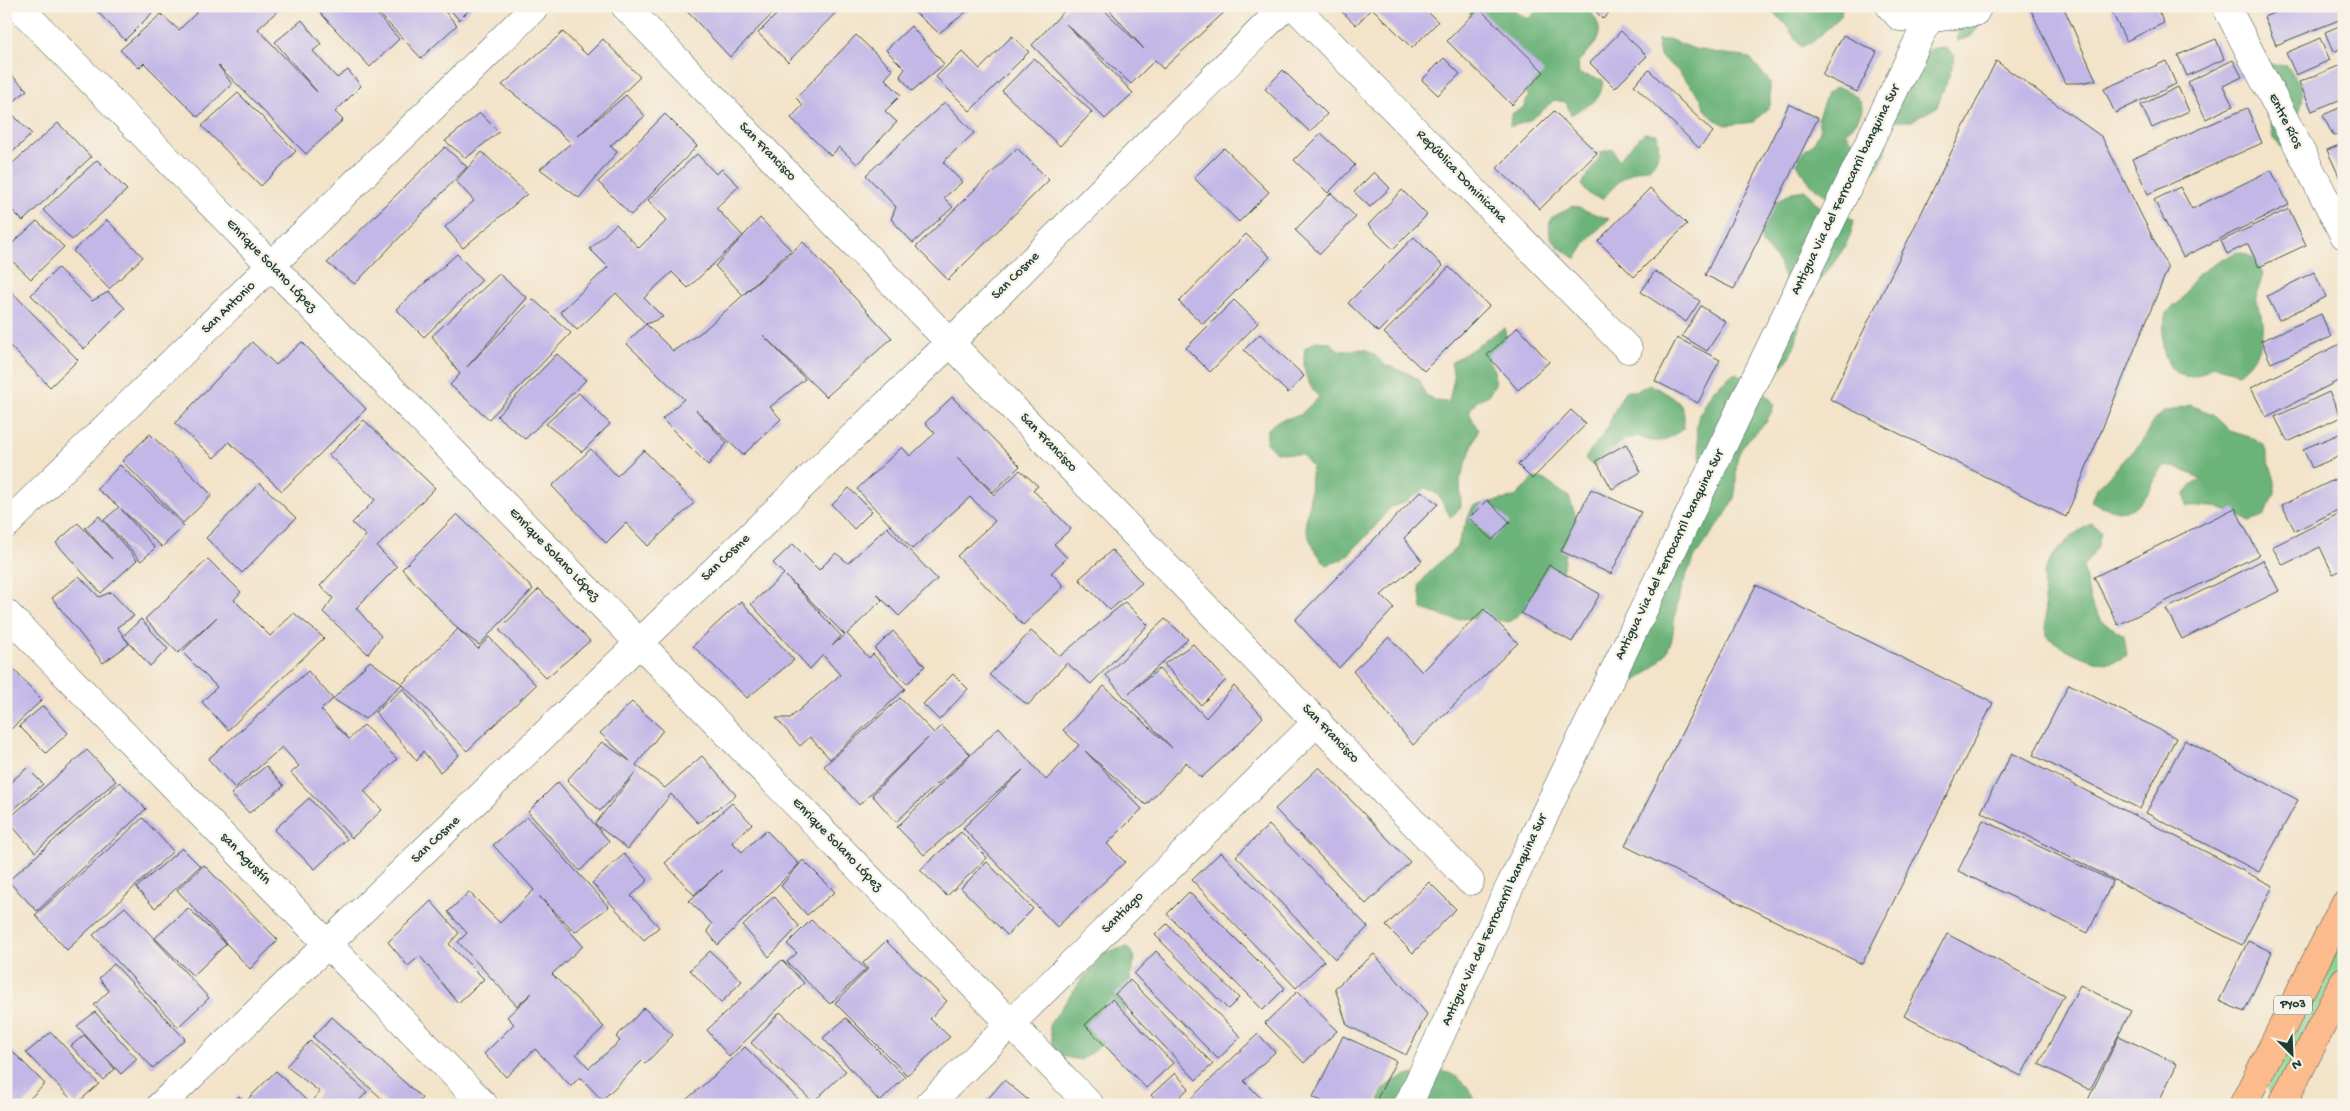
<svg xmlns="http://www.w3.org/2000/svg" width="2350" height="1111" font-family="'Gochi Hand',sans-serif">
<rect width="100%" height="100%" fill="#f7f3e8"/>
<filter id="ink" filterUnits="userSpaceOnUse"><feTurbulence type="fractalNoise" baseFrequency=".02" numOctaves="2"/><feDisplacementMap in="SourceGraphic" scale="10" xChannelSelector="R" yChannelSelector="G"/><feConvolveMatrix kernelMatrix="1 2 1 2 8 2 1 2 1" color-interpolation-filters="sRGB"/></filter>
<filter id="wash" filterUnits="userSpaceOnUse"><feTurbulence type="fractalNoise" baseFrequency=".0096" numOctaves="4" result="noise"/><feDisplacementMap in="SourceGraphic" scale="20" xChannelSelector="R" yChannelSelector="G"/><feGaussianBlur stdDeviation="1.12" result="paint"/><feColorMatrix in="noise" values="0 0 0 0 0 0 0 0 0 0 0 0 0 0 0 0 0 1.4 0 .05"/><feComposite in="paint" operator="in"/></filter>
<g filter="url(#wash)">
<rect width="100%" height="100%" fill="#f3e3c9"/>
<path fill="#86d18e" stroke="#528761" d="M2344,934V964L2278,1094L2273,1096L2269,1094L2267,1087Z"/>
<path fill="#6cb379" stroke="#467856" d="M1475,6H1513L1517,13L1528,19L1542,6H1586C1609,32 1599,41 1578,62L1579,74L1603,80C1601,105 1588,103 1571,115L1566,102L1554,100C1539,114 1530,124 1510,126L1511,114L1523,108L1529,96L1471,26L1470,12Z
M1767,6H1842L1841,16L1814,41L1801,47L1786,25Z
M1965,6H1996L1970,37L1957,41L1958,28Z
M1657,40H1671L1695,49L1750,58L1770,82V106L1754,122L1726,125L1714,119L1705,109L1701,98L1676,69L1660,56Z
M1945,48L1955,56C1952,74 1942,89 1937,107L1912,121H1886L1921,55L1932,49Z
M2261,63L2287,66C2307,91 2306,95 2295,124L2309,148H2282L2273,139Z
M1838,87C1867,95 1870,114 1845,132L1852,141L1876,139L1887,145C1885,161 1877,168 1865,179C1860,184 1854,192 1847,195C1826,206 1805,180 1797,163L1803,152L1813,144L1820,131L1818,118L1827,93Z
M1644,133L1657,134C1659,146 1661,162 1647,169C1644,170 1639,169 1636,171C1624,175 1611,189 1603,199L1590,195L1581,185C1588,173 1597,165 1601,152L1613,149L1618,160Z
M1805,190C1817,204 1824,215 1843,213L1854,220C1850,248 1829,267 1813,290L1815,294C1799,311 1801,320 1796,341C1792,356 1781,370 1770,381L1763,370L1788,288L1779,263L1762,243L1760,230L1771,206L1792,192Z
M1573,206L1609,219L1590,237L1576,259C1559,246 1544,242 1551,218Z
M2237,252C2254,255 2266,264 2260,284C2259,289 2256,292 2256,298C2255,305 2261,309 2262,316C2267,338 2256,361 2239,373L2213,366C2177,394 2157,360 2164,325C2165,322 2165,316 2167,313C2170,308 2177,305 2181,300C2187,294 2190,284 2195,277C2196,274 2232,254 2237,252Z
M1504,328L1507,339L1488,360L1494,370L1495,384L1489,395L1476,401L1469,412L1478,430L1460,480L1461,506L1451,518L1438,495L1426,488L1403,503L1390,507L1374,528L1351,552L1341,560L1327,565C1315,553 1304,534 1306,516C1307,512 1309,509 1309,505C1311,492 1310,479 1312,466L1302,455L1276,452L1266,443L1267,430L1277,421L1300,415L1319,397C1305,381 1302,369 1305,348L1316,341L1329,342L1340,351L1365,349L1376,356L1385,365L1408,373L1420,381L1425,394L1436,401L1449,402L1454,378L1451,363C1459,356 1466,354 1474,348C1485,341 1493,334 1504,328Z
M1735,372L1766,394L1774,404C1768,430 1746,434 1738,456C1734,469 1738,484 1734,498C1724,524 1702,540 1691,565C1683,581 1678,598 1675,616C1673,624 1674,634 1671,642C1665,659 1650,671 1636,681L1624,680L1702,468L1696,427L1699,415L1713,390Z
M1649,384C1670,396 1689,400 1683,429C1664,441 1660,446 1638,436L1625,439L1594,467L1585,459C1591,447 1602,439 1608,427C1613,414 1618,403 1625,391H1637Z
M2190,405L2213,414L2230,431L2253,438L2264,445L2275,481V495L2263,517L2250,522C2224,506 2218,506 2187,507L2185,494L2192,484L2202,479L2177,468L2164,466C2155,476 2152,489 2144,499C2129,518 2108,510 2091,501L2096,489L2141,443L2154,419L2164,412Z
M1534,478L1543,479L1569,497L1579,526L1566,546L1561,581L1509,622L1486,618L1453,619L1422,609L1419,585L1433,568L1456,548L1473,506L1515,497Z
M2092,523L2101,532L2098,546L2083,567L2091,603L2101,621L2124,635L2127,655C2123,657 2118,661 2113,662C2095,667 2061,647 2047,637C2046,624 2042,585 2044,574C2050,553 2073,533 2092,523Z
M1127,947L1135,957L1121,1030L1081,1060L1059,1056L1053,1046L1049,1025L1080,982L1105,952Z
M1439,1070C1460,1075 1469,1085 1477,1105H1378C1380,1097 1382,1089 1389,1084C1399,1076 1427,1071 1439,1070Z"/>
<g id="blocks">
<path fill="#c3b7e7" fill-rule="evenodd" d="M92,6H159L125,40Z
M203,6H283L258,29L317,92L275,42L302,20L321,44L313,51L337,78L348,70L361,86L335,112L343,120L306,154L218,65L232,84L198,117L144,63L139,68L120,50L161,14L179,30Z
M314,6H370L399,39L370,67Z
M372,6H440L457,25L421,58Z
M447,6H473L459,20Z
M682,6H780L730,57Z
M785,6H842L788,62L758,33Z
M907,6H974L939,33Z
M1069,6H1100L1144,49L1106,6H1231L1163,69L1155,60L1131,84L1066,24L1133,93L1105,119L1032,45Z
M1336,6H1422L1438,22L1412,48L1372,8L1356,25Z
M1590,6H1615L1603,19Z
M2029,6H2063L2096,80L2080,83H2065Z
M2119,6H2156L2164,23L2126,41L2111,10Z
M2290,6H2344V18L2276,45L2264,17Z
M1479,8L1544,72L1512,105L1447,41Z
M2344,24V47L2333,52L2325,32Z
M911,26L944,64L912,91L900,76L905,69L886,50Z
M1621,31L1647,56L1615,88L1590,63Z
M563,32L587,55L603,39L640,77L578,136L626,95L645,116L610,146L617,152L579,198L540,169L571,143L532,108L502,85Z
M856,35L893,70L885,79L901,95L885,111L897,122L857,164L839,147L831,156L791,118L803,105L796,98Z
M1843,35L1877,52L1857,92L1822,75Z
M1012,36L1029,52L970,111L936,77L962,51L980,69Z
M2320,38L2330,60L2296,75L2286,53Z
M2216,39L2224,59L2187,76L2178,55Z
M1034,58L1092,112L1060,146L1002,91Z
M1444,58L1460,74L1438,95L1422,80Z
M2233,60L2242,77L2223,86L2233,106L2206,119L2188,82Z
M1996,61L2102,137L2168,268L2066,517L1830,399Z
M2166,61L2176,84L2115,113L2104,89Z
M2341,65L2344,72V98L2312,111L2299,82Z
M6,70L27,90L6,108Z
M1283,70L1327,114L1310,132L1265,89Z
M1649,70L1713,132L1699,148L1634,85Z
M2178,87L2189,111L2152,128L2141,105Z
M238,93L296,151L261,186L202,126Z
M945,102L974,133L943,162L962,182L944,198L953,207L913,243L891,219L896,207L866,175Z
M1789,104L1818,118L1734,289L1705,275Z
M2344,106V131L2333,136L2323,115Z
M6,108L32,134L6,158Z
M2247,108L2262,143L2148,194L2132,159Z
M1554,111L1597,153L1540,209L1497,168Z
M480,113L499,132L466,158L445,141Z
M665,114L697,146L631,215L598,182Z
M58,123L91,157L23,221L6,204V169Z
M1321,133L1355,165L1328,193L1294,160Z
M2344,143V187L2327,150Z
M445,147L467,167L355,284L327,263Z
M1017,148L1049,180L948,280L916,247Z
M1224,148L1269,192L1239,222L1194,178Z
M482,152L527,194L463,248L445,227L474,201L456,181Z
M697,154L716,174L722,169L739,186L716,208L743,236L688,288L672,272L644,298L663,317L646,324L616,293L577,330L560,312L608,267L590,249L616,224L639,248L667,220L648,200Z
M97,160L127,190L72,240L43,210Z
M2271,170L2289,205L2183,257L2154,200L2180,187L2192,209Z
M1374,172L1390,188L1370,207L1354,192Z
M1650,188L1687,224L1634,277L1598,241Z
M1402,190L1427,215L1393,249L1368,225Z
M1331,193L1356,217L1320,254L1295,230Z
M2289,209L2306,245L2259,267L2248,244L2227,254L2221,241Z
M760,218L791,250L743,295L715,266Z
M107,220L143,257L109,289L73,251Z
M37,221L64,247L31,279L6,255V249Z
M1246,234L1270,257L1203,324L1179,302Z
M1414,237L1443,266L1378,332L1348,303Z
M803,242L892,338L826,397L763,335L805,379L770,407L781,419L743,455L696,410L727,443L708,465L662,419L684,399L626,343L646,324L673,351L703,331Z
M457,254L482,280L424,337L396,309Z
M1449,267L1489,306L1424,371L1384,333Z
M58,268L92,301L108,292L125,308L84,349L31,295Z
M1655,271L1700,301L1686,322L1641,292Z
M2314,272L2326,297L2279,320L2267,296Z
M499,274L527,298L467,367L533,299L571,333L489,419L450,385L460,374L432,336Z
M6,286L78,360L50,387L6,342Z
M1234,300L1258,323L1210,372L1186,348Z
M1701,306L1726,322L1707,351L1682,336Z
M2321,314L2331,337L2271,363L2261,341Z
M1518,327L1549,362L1518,390L1487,355Z
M1260,334L1304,376L1288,393L1244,350Z
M1677,338L1720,360L1698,403L1655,381Z
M252,342L276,365L302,342L366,409L282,491L229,442L214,458L175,423Z
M2344,342V378L2266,417L2251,388Z
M557,354L586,380L525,439L497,416Z
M2329,392L2341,417L2288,442L2275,417Z
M579,393L610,424L582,452L546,424Z
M952,397L1020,466L993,492L957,457L994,495L1020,470L1038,486L1033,490L1071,529L1054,544L1067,558L1051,573L1064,586L1023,625L957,556L995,521L970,497L912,549L857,489L902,447L910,456L935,433L925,423Z
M1571,410L1586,424L1532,479L1518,465Z
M364,420L435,488L377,547L397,567L356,608L381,636L368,654L323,612L333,598L320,586L366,536L352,523L375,500L329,455Z
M2344,432V454L2312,468L2303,449Z
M150,434L212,495L183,523L122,461Z
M1626,444L1641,472L1612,489L1596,461Z
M591,449L617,476L644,450L694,503L648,546L626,523L606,543L552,486Z
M120,465L184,526L162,547L121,509L155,548L141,561L104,520L119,507L97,489Z
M2344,475V507L2295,531L2282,505Z
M260,483L296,518L242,573L206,538Z
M849,488L872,511L854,529L832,505Z
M1591,489L1641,512L1611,574L1561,551Z
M1421,491L1438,504L1404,538L1422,561L1381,595L1394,608L1339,668L1295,620Z
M1487,500L1510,522L1492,540L1469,518Z
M2235,508L2259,555L2118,625L2094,577Z
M2344,511V569L2333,574L2320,547L2283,565L2272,547Z
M457,514L533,589L479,645L458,629L478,649L489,637L536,685L467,751L402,684L458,629L402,569Z
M99,516L137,560L101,593L56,543L78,523L112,559L85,528Z
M887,527L937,579L899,616L877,594L882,600L847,634L869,658L873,654L905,689L830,759L810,737L800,746L776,718H790L840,675L823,655L810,669L751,604L784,574L773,563L793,544L819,570L836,553L848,563ZM786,576L845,635L832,646L841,636Z
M1112,550L1142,583L1110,610L1079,579Z
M208,559L241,592L234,600L270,636L294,613L324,638L228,730L202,702L217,687L182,652L217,617L178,653L145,619Z
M2263,560L2279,591L2182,639L2166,609Z
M1549,565L1600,594L1572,642L1521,613Z
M79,576L99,597L111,592L134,616L117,627L129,644L103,663L52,598Z
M1756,585L1993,703L1862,964L1625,846Z
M539,589L590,641L546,678L499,630Z
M741,601L794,660L747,698L693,646Z
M1125,602L1148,625L1091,684L1067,663L1028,705L989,675L1031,631L1060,656Z
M1484,609L1518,643L1413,745L1353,671L1389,637L1422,672Z
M141,619L168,649L150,666L123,636Z
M1165,619L1188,639L1129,693L1159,669L1206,718L1234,686L1263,717L1234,748L1201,778L1186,762L1146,805L1085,751L1142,809L1107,844L1125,862L1057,927L963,828L1023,770L924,855L897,827L999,727L1046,780L1079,745L1063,730L1104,686L1172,748L1124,697L1106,675Z
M893,631L925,666L907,684L875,649Z
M1193,644L1226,680L1201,705L1164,664Z
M6,661L42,700L11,729L6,723Z
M370,661L402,684L365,719L333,699Z
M308,671L333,699L321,710L349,739L364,725L397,759L364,791L382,810L352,838L291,773L299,766L282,747L235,788L208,759Z
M953,674L968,689L939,720L923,704Z
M2069,684L2176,738L2140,809L2033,755Z
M403,689L459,755L440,772L423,751L417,761L375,712Z
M900,698L934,733L942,726L970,754L896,822L872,795L928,738L859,805L824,766Z
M632,702L663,730L636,765L665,788L702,756L736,795L698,823L671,794L628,849L595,824L636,772L600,811L567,780L602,742L630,761L600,733Z
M43,706L68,733L46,753L19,726Z
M2185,740L2298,800L2259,872L2146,813Z
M87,750L116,781L35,852L7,820Z
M2012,753L2273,886L2242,945L1981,812Z
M266,766L284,786L249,813L231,794Z
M1319,767L1410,862L1366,904L1275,809Z
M27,768L43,784L6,816V786Z
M120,782L146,809L37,911L8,881Z
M558,782L609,841L580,871L528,812Z
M309,798L347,839L315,869L274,830Z
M732,803L752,824L732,842L742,852L766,830L799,864L718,945L707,931L712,924L689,901L722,870L694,895L665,863Z
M527,817L609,907L575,932L539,896L583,946L552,974L604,1027L576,1054L589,1068L620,1041L616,1037L644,1008L673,1035L645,1064L642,1061L602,1100L580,1077L571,1086L535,1049L506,1077L484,1054L514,1024L507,1017L532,993L517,1006L458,942L467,933L448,912L469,892L500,923L534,890L493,845Z
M143,818L173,851L67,950L35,915Z
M1983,820L2113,881L2088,933L1958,871Z
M1269,825L1368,927L1335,959L1236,856Z
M961,832L987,858L947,896L920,870Z
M182,848L200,866L155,908L136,888Z
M1221,852L1324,961L1296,988L1192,880Z
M624,854L648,880L631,896L659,927L644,940L592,883Z
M803,860L835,892L807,915L781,886Z
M987,862L1033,909L1007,935L961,888Z
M204,865L278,940L250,969L177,890Z
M1429,882L1456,909L1413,953L1386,926Z
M1189,892L1285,988L1263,1010L1167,914Z
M774,896L799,926L769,957L743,926Z
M431,901L459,933L449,944L484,979L458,1003L420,956L408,966L388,942Z
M125,907L209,998L178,1027L93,935Z
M188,908L226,944L193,976L155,938Z
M811,920L866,969L830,1004L787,962L797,953L787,944Z
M1167,924L1239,998L1228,1009L1155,935Z
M1947,934L2064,995L2021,1076L1904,1016Z
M886,941L947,1001L930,1019L950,1037L907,1075L835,1003L868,969L863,963Z
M2248,941L2272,952L2244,1012L2219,1001Z
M710,951L742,981L721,1003L690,970Z
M1156,951L1241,1037L1218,1059L1134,974Z
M1374,954L1427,1014L1406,1055L1347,1025L1335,988Z
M782,960L804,983L729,1057L707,1030Z
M114,964L185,1039L153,1068L94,1005L109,991L99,978Z
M1130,980L1213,1064L1196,1080L1115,994Z
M2080,985L2131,1011L2090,1090L2039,1064Z
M1298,991L1337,1031L1304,1063L1265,1023Z
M1112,999L1173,1063L1146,1088L1085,1025Z
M95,1012L137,1059L121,1074L77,1026Z
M780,1012L846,1071L813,1102L751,1043Z
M332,1017L422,1098L416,1105H389L313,1037Z
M846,1018L905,1077L880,1102L823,1038Z
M51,1032L99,1084L76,1104L26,1053Z
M1258,1034L1275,1052L1244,1081L1262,1099L1256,1105H1184Z
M84,1035L115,1069L103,1080L71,1046Z
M1343,1036L1396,1061L1374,1105H1329L1313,1097Z
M2119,1036L2177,1064L2157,1105L2086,1104Z
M310,1041L367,1092L355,1105H309L320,1092L286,1066Z
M6,1045L45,1084L23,1105H16L6,1094Z
M745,1047L804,1105H680L715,1075Z
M276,1071L306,1100L303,1105H252L247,1100Z
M1175,1073L1189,1088L1171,1105H1160L1151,1095Z
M1004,1080L1034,1105H990L986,1101Z
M239,1096L247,1105H230Z"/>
</g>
</g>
<g filter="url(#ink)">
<use href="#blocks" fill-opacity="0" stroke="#3f564a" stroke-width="1"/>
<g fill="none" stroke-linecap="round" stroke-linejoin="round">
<defs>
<path id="street" d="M18,6L1090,1105
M625,6L1470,881
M1294,6L1628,349
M1890,6L1900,17L1928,19L1975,12L1978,6
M2226,6L2344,235
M6,525L536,6
M6,613L484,1105
M161,1105L951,342L1285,6
M928,1105L1318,721
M1408,1105L1500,907L1935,6"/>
<path id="highway" d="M2243,1105L2344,905
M2282,1105L2344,981"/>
</defs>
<use href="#street" stroke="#3f564a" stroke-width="29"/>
<use href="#highway" stroke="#3f564a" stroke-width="29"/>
<use href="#street" stroke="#fff" stroke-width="28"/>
<use href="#highway" stroke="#fbbb8c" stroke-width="28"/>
</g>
</g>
<g text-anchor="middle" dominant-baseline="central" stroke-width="4.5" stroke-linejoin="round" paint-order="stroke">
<rect fill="#f7f3e8" stroke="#60746a" stroke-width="1" x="2274" y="995.5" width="38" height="19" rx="4"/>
<g font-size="12" font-weight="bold" fill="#1f3d34">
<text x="2293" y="1005">PY03</text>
</g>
<g font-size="14" fill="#1f3d34" stroke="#f7f3e8">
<text transform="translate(2285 121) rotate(63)">Entre Ríos</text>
<text transform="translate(767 152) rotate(46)">San Francisco</text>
<text transform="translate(1461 177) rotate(46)">República Dominicana</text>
<text transform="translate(1846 190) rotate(-64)">Antigua Via del Ferrocarril banquina Sur</text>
<text transform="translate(271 266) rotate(46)">Enrique Solano López</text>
<text transform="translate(1016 276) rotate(-45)">San Cosme</text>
<text transform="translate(229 308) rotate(-44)">San Antonio</text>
<text transform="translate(1048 443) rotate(46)">San Francisco</text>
<text transform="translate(554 555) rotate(46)">Enrique Solano López</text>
<text transform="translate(1670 555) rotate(-64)">Antigua Via del Ferrocarril banquina Sur</text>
<text transform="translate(726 558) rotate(-44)">San Cosme</text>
<text transform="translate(1330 734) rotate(46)">San Francisco</text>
<text transform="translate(436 840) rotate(-44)">San Cosme</text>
<text transform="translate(837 845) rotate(46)">Enrique Solano López</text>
<text transform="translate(245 859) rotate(46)">san Agustín</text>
<text transform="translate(1123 913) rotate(-45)">Santiago</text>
<text transform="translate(1495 920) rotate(-65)">Antigua Via del Ferrocarril banquina Sur</text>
</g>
</g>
<rect width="2350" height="1111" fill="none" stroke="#f7f3e8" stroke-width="25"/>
<g transform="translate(2292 1054) rotate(156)" stroke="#f7f3e8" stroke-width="4" paint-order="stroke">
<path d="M0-4L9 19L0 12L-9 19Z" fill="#1f3d34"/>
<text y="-8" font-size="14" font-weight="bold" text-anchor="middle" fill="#1f3d34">N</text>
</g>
</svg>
